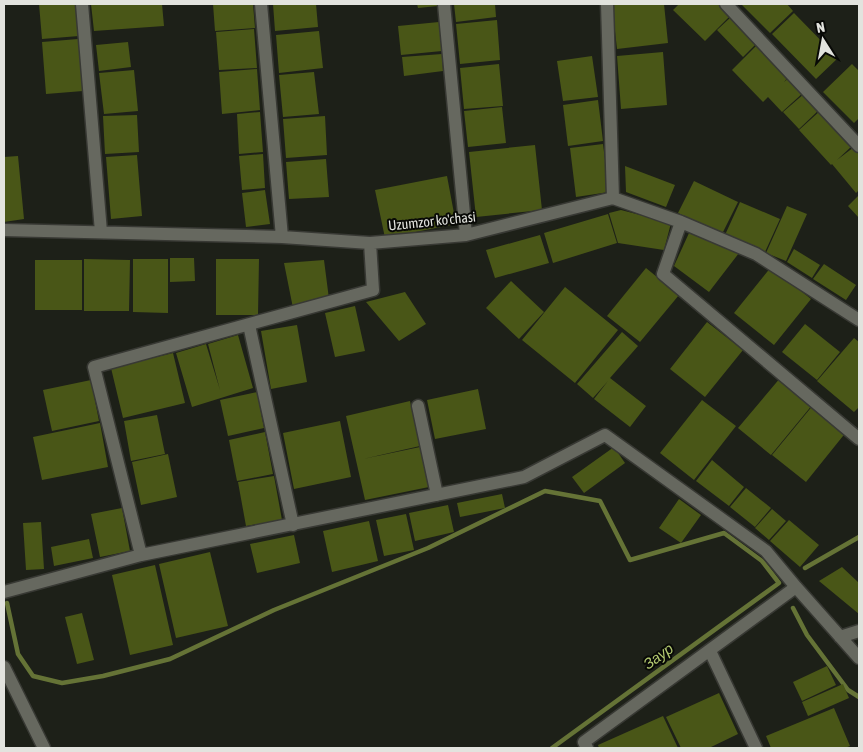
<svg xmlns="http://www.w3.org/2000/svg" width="863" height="752" font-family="'Asap Condensed',sans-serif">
<rect width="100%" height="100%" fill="#1d2018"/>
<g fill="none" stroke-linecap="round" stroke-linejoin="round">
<path stroke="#657336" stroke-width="4.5" d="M805,568L859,537
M7,603L18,654L33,676L62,683L103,676L170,659L274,610L428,548L545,491L600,501L630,560L724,533L762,561L779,583L552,748
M793,608L807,635L848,690L859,697"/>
</g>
<path fill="#495617" d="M39,4H76L79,36L42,39Z
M91,4H162L164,26L94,31Z
M213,4H253L255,28L215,31Z
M273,4H316L318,27L275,31Z
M417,4H438V6L418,8Z
M454,4H495L496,17L456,22Z
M612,4H664L668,43L617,49Z
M679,4H718L730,16L705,41L673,10Z
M741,4H787L793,11L770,33Z
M794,13L838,58L816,79L772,34Z
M731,17L757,43L743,57L717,30Z
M497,20L500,60L460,64L456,24Z
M439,22L442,51L401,55L398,26Z
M254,29L257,68L219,70L216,32Z
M319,31L323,68L279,73L276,35Z
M78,39L83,91L46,94L42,42Z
M128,42L131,67L99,71L96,45Z
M758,44L789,76L784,82L790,77L804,92L782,112L768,97L763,102L732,70Z
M663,52L667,105L621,109L617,56Z
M442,54L443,71L404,76L402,57Z
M592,56L598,97L563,101L557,61Z
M499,64L503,106L464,109L460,68Z
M852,64L859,71V118L854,123L823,92Z
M257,69L260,110L222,114L219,72Z
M134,70L138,111L104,114L99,73Z
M314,72L319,114L283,117L279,75Z
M805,93L820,109L799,129L783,112Z
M598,100L603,141L568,146L563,105Z
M502,107L506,143L468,147L464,111Z
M821,110L853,145L837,160L854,147L859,153V190L856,193L832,164L831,165L799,130Z
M260,112L263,152L239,154L237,114Z
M137,115L139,152L105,154L103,116Z
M325,116L327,155L286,158L283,119Z
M603,144L609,192L576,197L570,148Z
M535,145L542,210L476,217L469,152Z
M263,154L265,188L242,190L239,156Z
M137,155L142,216L111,219L106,157Z
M18,156L24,219L4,222V157Z
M326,159L329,197L289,199L286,162Z
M625,166L675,185L666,207L626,192Z
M447,176L456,224L385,238L375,190Z
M694,181L738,202L722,234L678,213Z
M265,190L270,224L246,227L242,193Z
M859,195V218L848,206Z
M740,202L780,219L765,252L725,235Z
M787,206L807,214L786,261L766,253Z
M621,210L671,223L664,250L618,243L609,213Z
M608,214L617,243L553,263L544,233Z
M689,233L739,253L709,292L674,266Z
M540,235L549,263L495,278L486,250Z
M794,249L820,265L812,278L787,262Z
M170,258H194L195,281L170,282Z
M84,259L130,260L129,311H84Z
M133,259H168V313L133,312Z
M216,259H259L258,315H216Z
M35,260H82V310H35Z
M324,260L329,299L293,308L284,263Z
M824,264L856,285L846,300L813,279Z
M771,267L811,299L774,345L734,313Z
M646,268L679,295L640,342L607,316Z
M511,281L544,312L519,339L486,308Z
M565,287L618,330L575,383L522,340Z
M405,292L426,324L399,341L366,302Z
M355,306L365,351L335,357L325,313Z
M707,322L743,350L705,397L670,369Z
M805,324L840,352L817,380L782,352Z
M297,325L307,382L271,389L261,331Z
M622,332L638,346L610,378L646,406L630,427L594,399L608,381L593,398L577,384Z
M238,335L253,388L192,407L176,353L206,344L220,390L208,344Z
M854,338L859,342V407L854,412L817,381Z
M173,353L185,403L123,418L111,368Z
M781,377L813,404L771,455L738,428Z
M91,380L99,421L52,431L43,390Z
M478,389L486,429L435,439L427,400Z
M257,392L264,428L228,436L220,400Z
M702,400L736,426L694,480L660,453Z
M410,401L420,446L363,459L420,447L429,487L365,500L346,416Z
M814,404L847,431L806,482L772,455Z
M157,415L165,454L131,461L124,421Z
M340,421L351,477L294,489L283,433Z
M100,423L108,467L42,480L33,437Z
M265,432L273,474L237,481L229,440Z
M614,447L625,463L584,493L572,477Z
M168,454L177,497L141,505L132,462Z
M712,460L744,487L729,506L696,481Z
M274,476L282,520L246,526L238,482Z
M746,488L771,508L755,527L730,507Z
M502,494L505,508L460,517L457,503Z
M679,499L701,515L681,543L659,528Z
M448,505L454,532L415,541L409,513Z
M122,508L130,551L100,557L91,514Z
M772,509L786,521L769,540L755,528Z
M406,514L414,550L384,556L376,520Z
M789,520L819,545L800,567L770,541Z
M369,521L378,561L332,572L323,531Z
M41,522L44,569L26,570L23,523Z
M294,535L300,563L257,573L250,544Z
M89,539L93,558L54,566L51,547Z
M210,552L228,626L176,638L159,564Z
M155,565L173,645L130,655L112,575Z
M842,567L859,583V614L819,581Z
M82,613L94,660L77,664L65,617Z
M827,666L836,685L802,701L793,682Z
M843,684L849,698L808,716L802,702Z
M719,693L738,734L709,748H681L666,717Z
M834,708L850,746L845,748H771L766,736Z
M663,716L678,748H599L598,745Z"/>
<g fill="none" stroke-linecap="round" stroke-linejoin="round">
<defs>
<path id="minor" d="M82,4L101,232
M261,4L282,237
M444,4L466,235
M607,4L613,198
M726,4L859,146
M681,222L663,274L859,439
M4,230L282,237L370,243L466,235L613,198L681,222L756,254L859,320
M249,325L293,525
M418,406L437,495
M141,555L94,367L373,290L370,243
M4,592L141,555L524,477L605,435L766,551L796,587L859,658
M840,637L859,631
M710,651L756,748
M4,667L44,748
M587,748L584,742L796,587"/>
</defs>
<use href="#minor" stroke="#383934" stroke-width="15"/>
<use href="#minor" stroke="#66685f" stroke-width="12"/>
</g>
<g text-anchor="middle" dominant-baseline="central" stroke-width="4" stroke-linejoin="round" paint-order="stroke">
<g font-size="14" fill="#e2e3de" stroke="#080906">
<text transform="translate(432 221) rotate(-6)">Uzumzor ko'chasi</text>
</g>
<g font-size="15" font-style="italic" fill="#b3c970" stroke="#080906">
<text transform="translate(658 656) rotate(-36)">Заур</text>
</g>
</g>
<rect width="863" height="752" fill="none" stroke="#e2e3de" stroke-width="10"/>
<g transform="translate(823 40) rotate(349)" stroke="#080906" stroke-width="4" paint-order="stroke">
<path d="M0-4L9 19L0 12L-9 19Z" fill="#e2e3de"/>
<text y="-8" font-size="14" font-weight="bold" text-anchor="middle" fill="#e2e3de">N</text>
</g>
</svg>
